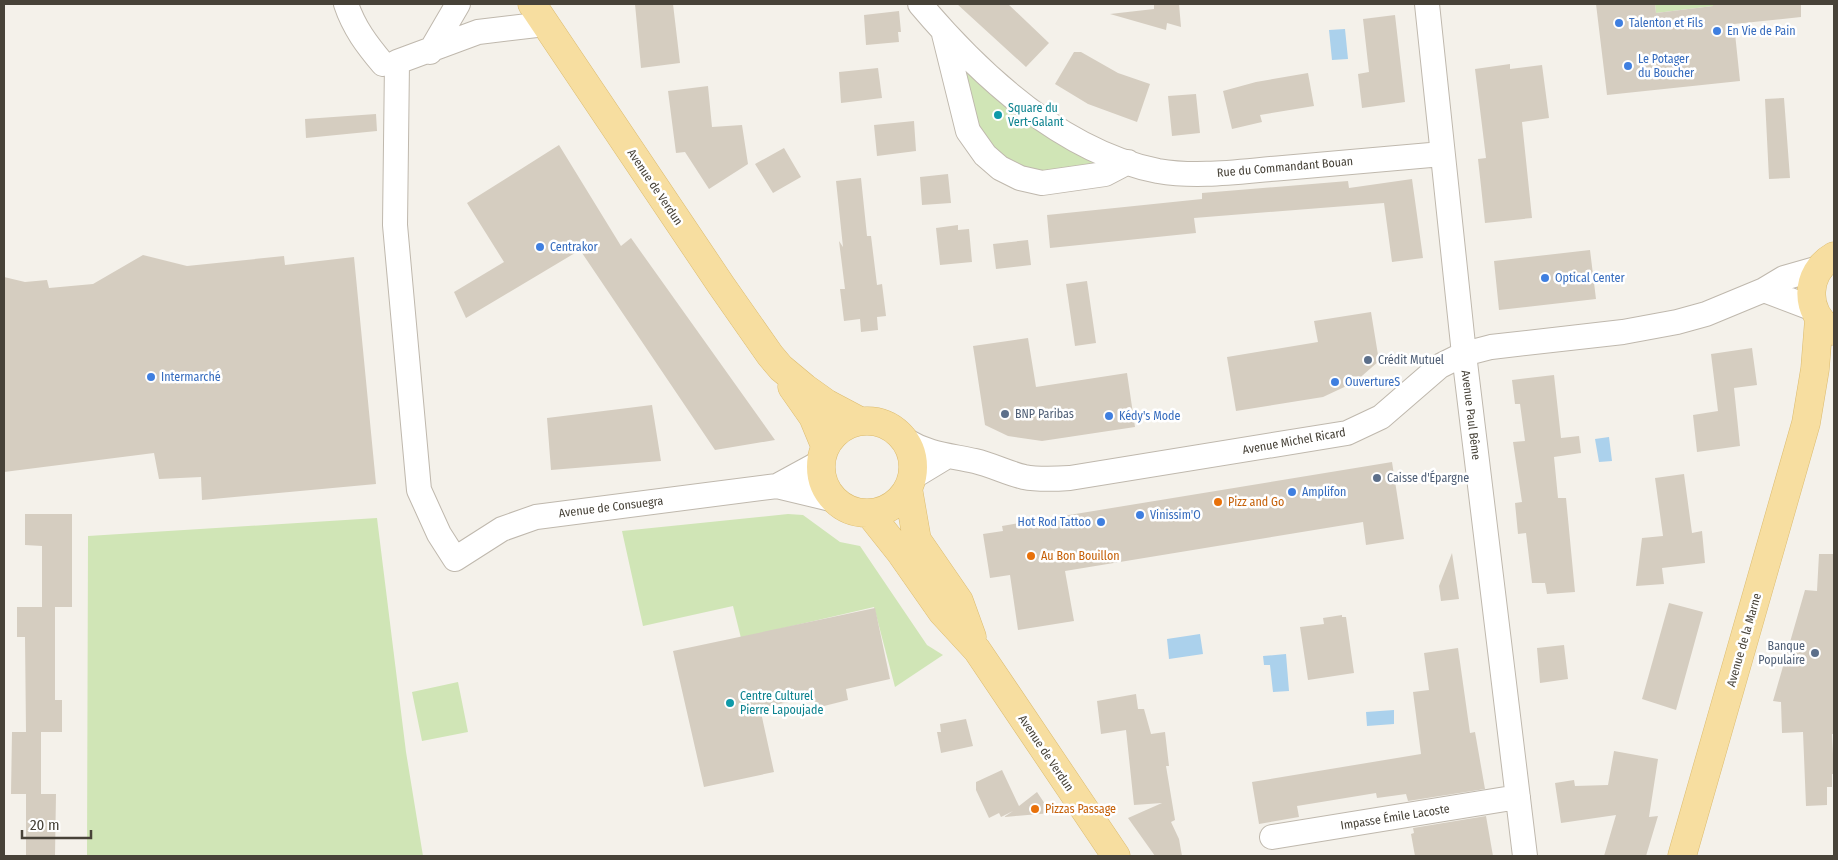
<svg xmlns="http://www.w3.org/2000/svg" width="1838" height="860" font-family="'Fira Sans Condensed',sans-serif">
<rect width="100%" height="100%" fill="#f4f1ea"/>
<path fill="#d0e5b6" d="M1655,4H1713V6L1656,13Z
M962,65L1104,167L1023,173L978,134Z
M788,514L803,515L840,542L860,546L927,645L943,655L895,687L874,607L741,638L733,606L643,626L622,531Z
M377,518L406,752L423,856H87L88,536Z
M458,682L468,732L422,741L412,692Z"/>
<path fill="#abd1ec" d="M1345,29L1348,59L1332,60L1329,30Z
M1609,437L1612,461L1599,462L1595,439Z
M1200,634L1203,654L1169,659L1167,639Z
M1286,654L1289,691L1273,692L1270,665H1264L1263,656Z
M1394,710V724L1367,726L1366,712Z"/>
<path fill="#d5cdc0" d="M635,4H673L680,63L641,68Z
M957,4H1008L1049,43L1026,67Z
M1154,4H1179L1181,27L1167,23L1166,30L1110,14L1154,9Z
M1596,4H1655L1656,13L1713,6V4H1801V17L1734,24L1740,81L1607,95Z
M899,11L901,32H898L899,42L866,45L864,15Z
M1395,15L1405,102L1362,108L1358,74L1369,72L1363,19Z
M1074,52H1081L1118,73L1150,84L1137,122L1088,104L1055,84Z
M1510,64V69L1542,65L1549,118L1522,122L1532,218L1485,223L1478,159L1486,158L1475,69Z
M878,68L882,98L841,103L839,72Z
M1308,73L1314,106L1260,115L1262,122L1232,129L1223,91L1256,82Z
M708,86L712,127L742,125L748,164L709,189L685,152L676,153L668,91Z
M1196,94L1200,133L1172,136L1168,96Z
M1784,98L1790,178L1769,179L1765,99Z
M376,114L377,131L306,138L305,119Z
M914,121L916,151L877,156L874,125Z
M559,145L621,246L631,238L775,440L715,450L580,250L466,318L454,292L504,262L467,203Z
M784,148L801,177L773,193L755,164Z
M948,174L951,203L922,205L920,177Z
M861,178L867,236H871L877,285L882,284L886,316L877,317L878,330L861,332L860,319L844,321L840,289H845L839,241L843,247L836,181Z
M1412,179L1423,258L1392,262L1384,203L1194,218L1196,233L1050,248L1047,215L1202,199V193L1348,181L1349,188Z
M958,225V230L969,229L972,262L940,265L936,228Z
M1028,240L1031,265L996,269L993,244Z
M1590,250L1596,299L1499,310L1494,261Z
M143,255L187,266L284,256L285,265L354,257L376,484L202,500L201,477L159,479L154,453L4,472V277L25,282L47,280L49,288L93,284Z
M1087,281L1096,343L1075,346L1066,284Z
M1371,312L1379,361L1355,382L1323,397L1236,411L1227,357L1318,342L1314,321Z
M1028,338L1036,387L1127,373L1135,427L1042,441L1008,436L985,425L973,346Z
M1752,348L1757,385L1734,388L1740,446L1697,452L1693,415L1718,411L1711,354Z
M1554,375L1561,438L1579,436L1581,453L1554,457L1558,498H1566L1575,592L1547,594L1545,583H1532L1526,533L1518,534L1515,503L1522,502L1513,442L1525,441L1520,404H1515L1512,380Z
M652,405L661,461L551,470L547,418Z
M1392,462L1404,539L1366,545L1363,522L1065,571L1074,621L1018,630L1010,575L990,578L983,534L1003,531L1002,526Z
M1684,474L1692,533L1702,531L1705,563L1662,568L1664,584L1636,586L1642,538L1663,536L1655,478Z
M25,514H72V607H42V546L25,545Z
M1452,553L1459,599L1441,601L1439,586Z
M1819,554H1834V734H1832L1834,774H1832V787H1827V805L1806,806L1803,732L1782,733L1781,702L1773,701L1805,590L1817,591Z
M1669,603L1703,612L1676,710L1642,699Z
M17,607H55V700H62V732H41V794H11L12,732H26L25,637H17Z
M875,608L890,679L846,689L848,700L816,708L813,697L760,708L774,772L704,787L673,651Z
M1342,615V617H1346L1354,673L1308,680L1300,627L1324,624L1323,618Z
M1564,645L1568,679L1540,683L1537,648Z
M1458,648L1470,733L1475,732L1485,789L1408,801L1406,794L1377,798L1376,793L1297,806L1299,817L1259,824L1252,782L1421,754L1413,692L1429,690L1424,653Z
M1136,694L1138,709H1144L1151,734L1165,732L1169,766H1166L1175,820L1171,822L1179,839L1182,856H1155L1128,818L1162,803L1134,805L1126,730L1101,734L1097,701Z
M966,719L973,746L941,753L937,732H941L940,724Z
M1614,751L1658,759L1649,817L1658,816L1646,856H1604L1616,815L1561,823L1555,783L1574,780L1575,786L1608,785Z
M1002,770L1019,806L1037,792L1051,813L1004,817L1013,811L1001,817L999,813L989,818L976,790V782Z
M26,794H56L55,856H26Z
M1486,816L1493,856H1415L1411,834L1414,833L1413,828Z"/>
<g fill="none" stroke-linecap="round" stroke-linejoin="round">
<defs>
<path id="minor" d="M346,4C354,28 367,45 383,64
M920,4C980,75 1063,152 1158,171C1199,178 1242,171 1283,168C1336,163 1389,159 1442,154
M1427,4L1464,354L1525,856
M545,24L478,32L397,62L395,225L419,490L439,534L455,559L502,529L536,517L777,486L835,500
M944,34L968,131L985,155L1000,168L1020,178L1042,183L1105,174L1128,162
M430,52L458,4
M1764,290L1814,309
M905,440C930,455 948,455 975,461C992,465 1007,473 1024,477C1039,480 1055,479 1070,478L1347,433L1381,417L1440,366L1464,354L1491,347L1623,332L1677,322L1706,314L1764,290L1784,278L1819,268
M913,477L946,457
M777,486L821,462
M1272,837L1518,797"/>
<path id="major" d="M532,4L721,285L770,355L781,368L805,388L826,403L860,421
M1833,331C1804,313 1804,273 1834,256
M792,387L813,417L825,446
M821 467a46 46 0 1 1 92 0a46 46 0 1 1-92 0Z
M908,488L917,540L959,601L972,637
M869,513L900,552L942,612L977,650L1116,856
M1682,856L1806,423L1815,369L1819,319"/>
</defs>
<use href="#minor" stroke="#bfb8ad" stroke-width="26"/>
<use href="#major" stroke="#dcbc70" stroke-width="29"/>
<use href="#minor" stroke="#fff" stroke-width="24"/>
<use href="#major" stroke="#f7dea0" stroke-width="28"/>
</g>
<g fill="#3f7fe0" stroke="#fff" stroke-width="2">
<circle cx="1619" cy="23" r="5"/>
<circle cx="1717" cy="31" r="5"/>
<circle cx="1628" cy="66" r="5"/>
<circle cx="540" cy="247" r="5"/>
<circle cx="1545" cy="278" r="5"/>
<circle cx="151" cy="377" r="5"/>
<circle cx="1335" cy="382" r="5"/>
<circle cx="1109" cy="416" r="5"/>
<circle cx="1292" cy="492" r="5"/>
<circle cx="1140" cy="515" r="5"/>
<circle cx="1101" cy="522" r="5"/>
</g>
<g fill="#0f9aa8" stroke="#fff" stroke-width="2">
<circle cx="998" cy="115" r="5"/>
<circle cx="730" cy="703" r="5"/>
</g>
<g fill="#5c6f8a" stroke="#fff" stroke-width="2">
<circle cx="1368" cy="360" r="5"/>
<circle cx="1005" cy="414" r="5"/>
<circle cx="1377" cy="478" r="5"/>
<circle cx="1815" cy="653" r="5"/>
</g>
<g fill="#e8710a" stroke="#fff" stroke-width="2">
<circle cx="1218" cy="502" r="5"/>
<circle cx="1031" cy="556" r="5"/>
<circle cx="1035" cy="809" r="5"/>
</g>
<g text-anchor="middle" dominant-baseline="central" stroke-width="5" stroke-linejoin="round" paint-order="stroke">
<g font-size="12" fill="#366cbe" stroke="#fff" text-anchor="start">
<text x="1629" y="23">Talenton et Fils</text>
<text x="1727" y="31">En Vie de Pain</text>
<text x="1638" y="59">Le Potager<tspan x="1638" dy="14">du Boucher</tspan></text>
<text x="550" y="247">Centrakor</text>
<text x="1555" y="278">Optical Center</text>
<text x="161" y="377">Intermarché</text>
<text x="1345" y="382">OuvertureS</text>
<text x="1119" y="416">Kédy's Mode</text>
<text x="1302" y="492">Amplifon</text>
<text x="1150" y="515">Vinissim'O</text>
<text x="1091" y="522" text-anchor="end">Hot Rod Tattoo</text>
</g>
<g font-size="12" fill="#0d838f" stroke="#fff" text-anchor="start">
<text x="1008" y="108">Square du<tspan x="1008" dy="14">Vert-Galant</tspan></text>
<text x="740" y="696">Centre Culturel<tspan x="740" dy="14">Pierre Lapoujade</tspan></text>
</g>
<g font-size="12" fill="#474238" stroke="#fff">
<text transform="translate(1285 167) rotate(-5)">Rue du Commandant Bouan</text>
<text transform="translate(655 187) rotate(56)">Avenue de Verdun</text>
<text transform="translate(1471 415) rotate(83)">Avenue Paul Bême</text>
<text transform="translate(1294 441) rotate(-10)">Avenue Michel Ricard</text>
<text transform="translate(611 507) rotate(-7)">Avenue de Consuegra</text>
<text transform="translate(1744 640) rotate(-74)">Avenue de la Marne</text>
<text transform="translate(1046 753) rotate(56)">Avenue de Verdun</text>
<text transform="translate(1395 817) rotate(-9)">Impasse Émile Lacoste</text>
</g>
<g font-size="12" fill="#4e5e75" stroke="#fff" text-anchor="start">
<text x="1378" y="360">Crédit Mutuel</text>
<text x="1015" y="414">BNP Paribas</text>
<text x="1387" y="478">Caisse d'Épargne</text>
<text x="1805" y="646" text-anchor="end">Banque<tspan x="1805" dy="14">Populaire</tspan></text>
</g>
<g font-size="12" fill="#c56008" stroke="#fff" text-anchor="start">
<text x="1228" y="502">Pizz and Go</text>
<text x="1041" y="556">Au Bon Bouillon</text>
<text x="1045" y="809">Pizzas Passage</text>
</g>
</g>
<rect width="1838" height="860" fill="none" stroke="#474238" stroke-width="10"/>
<path d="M22 830v8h69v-8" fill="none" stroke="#474238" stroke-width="2.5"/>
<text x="30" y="830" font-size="15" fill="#474238" stroke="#ffffff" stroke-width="4" paint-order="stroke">20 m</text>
</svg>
